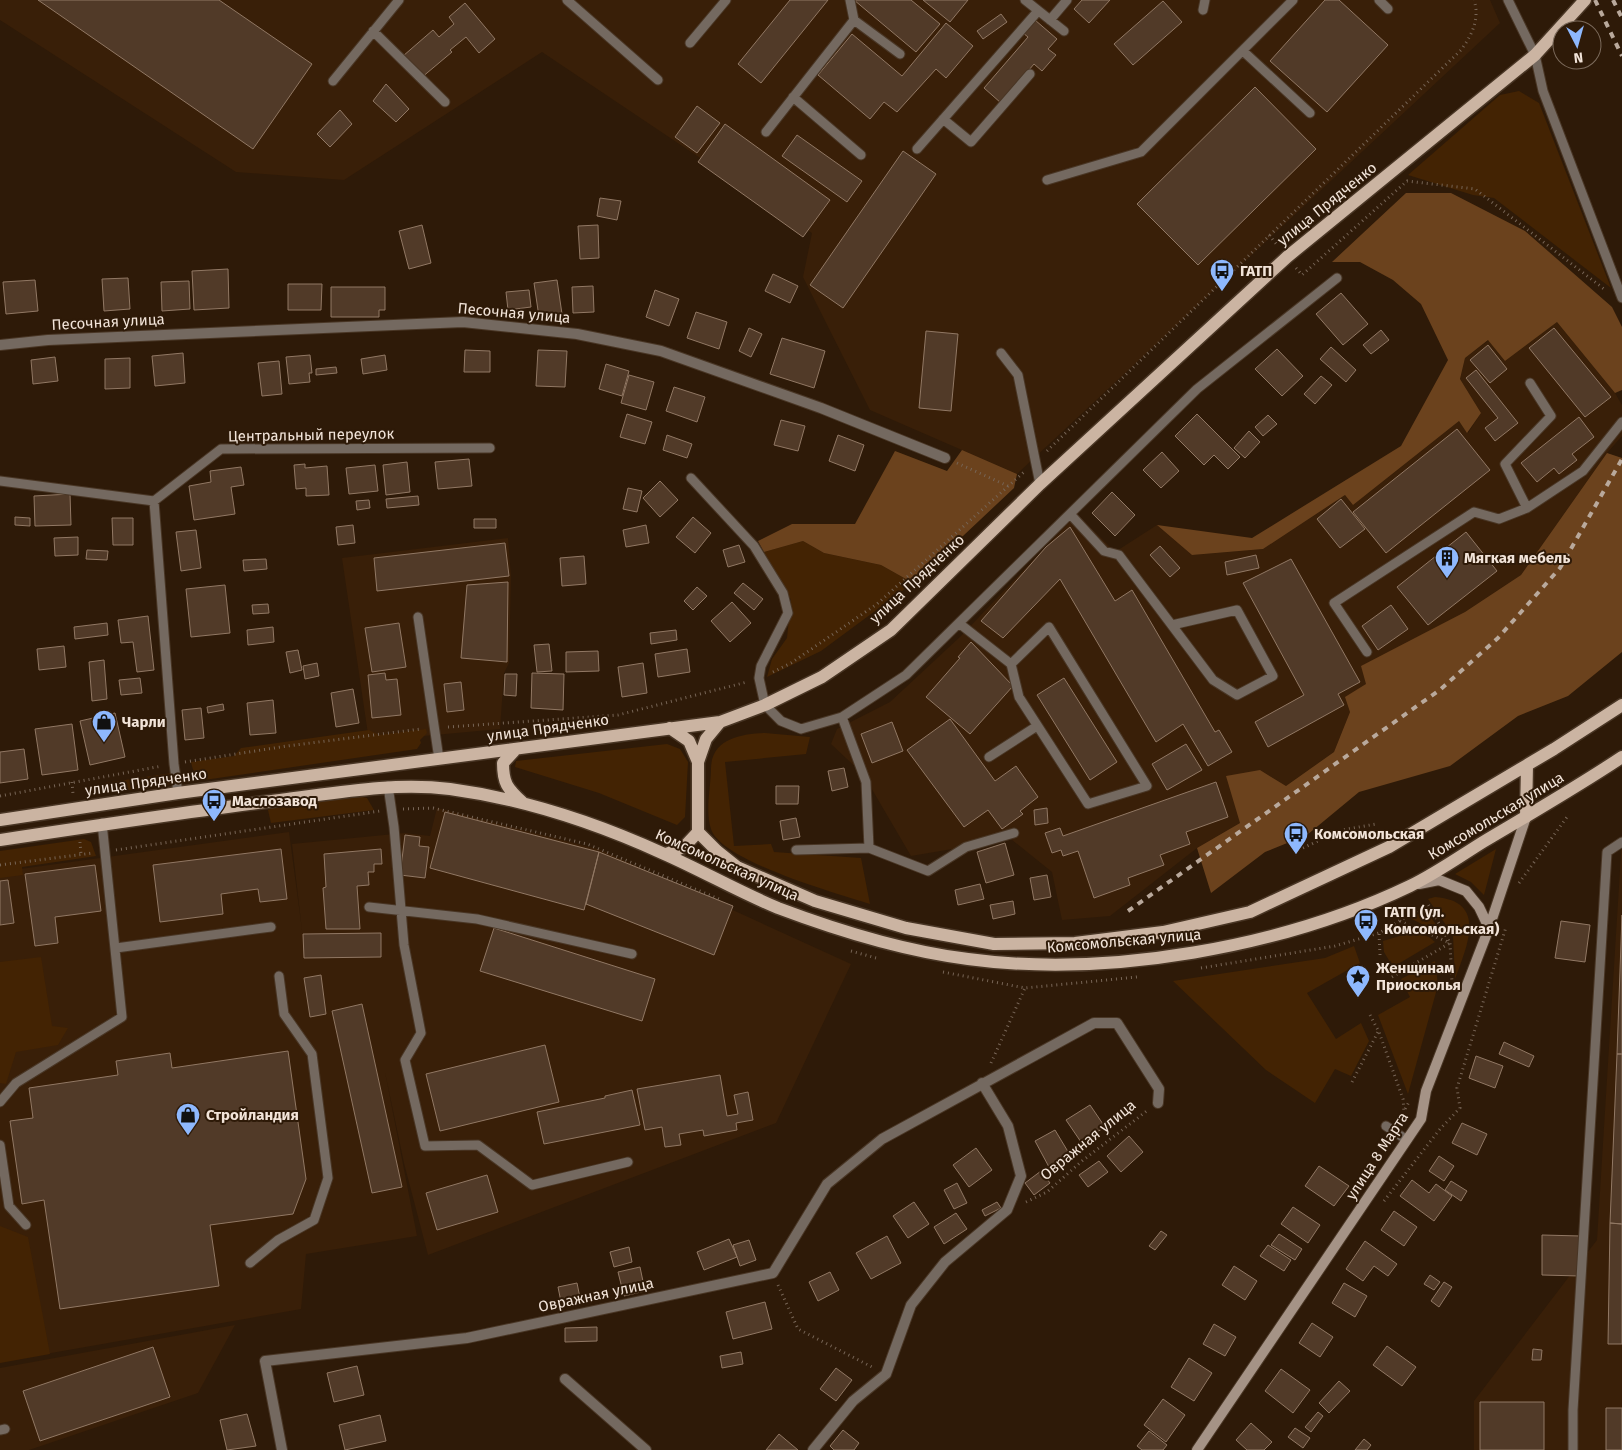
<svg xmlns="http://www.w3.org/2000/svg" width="1622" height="1450" font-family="'Fira Sans',sans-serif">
<rect width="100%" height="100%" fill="#2e1a08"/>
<path fill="#391f08" d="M0,0H1490L1500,23L1017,474L870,410L803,277L812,233L542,52L344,180L236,172L0,20Z
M1557,322L1615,393L1622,405V436L1607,453L1521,575L1465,612L1366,684L1350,712L1334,752L1286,786L1260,770L1240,823L1197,848L1110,916L1062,920L1052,872L1011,839L911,856L863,774L831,744L837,729L890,702L961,636L1077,514L1115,552L1157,525L1192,555L1263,549L1345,495L1353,505L1459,421L1468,433L1481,413L1460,379L1465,358L1489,340L1505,361Z
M508,538L511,576L509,663L504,673L500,729L369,741L342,558Z
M437,808L601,850L851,964L776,1123L428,1255L404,1163L385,1072L417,1236L306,1254L301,1309L0,1362V861L13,870L289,832L302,930L292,844L405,833L430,836Z
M1622,838V1450H1474V1401L1597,1240Z
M235,1325L198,1393L29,1450H0V1368Z"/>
<path fill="#432303" d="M1519,91L1539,103L1611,288L1494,198L1473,195L1408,175L1500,95Z
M803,541L824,553L881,565L913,583L821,651L767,677L772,659L787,638L791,600L764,552Z
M426,729L427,733L420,740L421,743L417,749L204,780C195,777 193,771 191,762L234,756L241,748L369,730L379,735Z
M765,733L810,737L806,754L725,762L734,846L771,844L774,852L861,858L870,904C838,894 721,861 711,829C705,811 711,786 711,768C712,738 742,734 765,733Z
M667,744L680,749L688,762L685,817L677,825L599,793L515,767L516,761Z
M172,773L173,782L167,785L106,793L103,788L105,783Z
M359,796L367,798L374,810L271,823L268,810L279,805Z
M84,839L91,842L96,856L22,867L23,875L0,878V851Z
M1496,849L1484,895L1471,882L1455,874Z
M1435,897C1488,901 1467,946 1455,979L1453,935L1428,899Z
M1426,910L1443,935L1410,918Z
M1413,932L1429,937L1435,942L1393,967L1384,952L1383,941Z
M1354,946L1360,963L1307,993L1336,1039L1361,1023L1369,1041L1351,1076L1335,1069L1315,1103L1266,1070L1173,981L1325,958Z
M41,957L52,1026L68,1028L58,1045L16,1052L6,1084L0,1083V962Z
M1435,961L1438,985L1408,1094L1378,1015L1410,997L1401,979Z
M0,1226L28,1237L50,1354L0,1363Z"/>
<path fill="#6b421d" d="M1406,193H1451L1525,231L1612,307L1622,327V390L1615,393L1557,322L1505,361L1488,340L1465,358L1460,379L1481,413L1467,433L1459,421L1353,505L1345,495L1263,549L1192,555L1157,525L1252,538L1401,446L1448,360L1421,304L1393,280L1360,262H1332Z
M962,450L1017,474L1014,488L913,583L881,565L824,553L803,541L764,552L758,541L792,524H855L895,451L947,471Z
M1607,453L1622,458V652L1568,696L1518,716L1450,766L1359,792L1307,835L1265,852L1211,893L1197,848L1240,823L1226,776L1260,770L1286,786L1334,752L1350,712L1345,697L1366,684L1361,666L1465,612L1521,575Z"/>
<path fill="#513a28" stroke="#917864" d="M38,0H219L312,64L253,149Z
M790,0H828L761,83L738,64Z
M854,0H911L940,24L916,52Z
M923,0H968L950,22Z
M1082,0H1110L1089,23L1074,9Z
M1325,0H1339L1388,45L1327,112L1270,61Z
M1163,1L1182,22L1133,65L1114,44Z
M465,3L495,39L479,53L466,37L450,50L452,52L421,78L403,56L433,30L439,37L454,24L449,17Z
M1001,14L1007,22L983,39L977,31Z
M1035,20L1057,39L1048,49L1056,55L1042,71L1034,64L1001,103L984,88L1028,37L1023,33Z
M946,23L973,46L946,78L936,69L897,112L884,102L870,119L818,75L852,34L902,76Z
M386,84L409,109L396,122L373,101Z
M1255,87L1316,149L1198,265L1137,204Z
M697,106L720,123L697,153L675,137Z
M340,110L352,124L330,147L317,134Z
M725,124L830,200L803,237L698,162Z
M797,135L862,181L847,202L782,156Z
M903,151L936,174L843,308L810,285Z
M600,198L621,201L617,220L597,216Z
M422,225L431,263L409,269L399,231Z
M598,225L599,258L580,259L578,226Z
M228,269L229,308L194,310L192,271Z
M773,274L798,286L790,303L765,291Z
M128,278L130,309L104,311L102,279Z
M35,280L38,311L6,314L3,282Z
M557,280L562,314L539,317L534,283Z
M189,281L190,309L162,311L161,282Z
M288,284H322L321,310H288Z
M593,286L594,312L573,313L572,287Z
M331,287H385V310H379V317H331Z
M529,290L531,307L508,310L506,292Z
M655,290L679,299L669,326L646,317Z
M1341,293L1368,324L1343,345L1316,314Z
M696,312L727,322L719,349L687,338Z
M749,328L762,334L751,357L739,351Z
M1554,328L1611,397L1585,417L1529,348Z
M1381,330L1389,340L1371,354L1363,345Z
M926,331L958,334L951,411L919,408Z
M782,338L825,351L814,388L770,374Z
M1488,345L1507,369L1490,383L1470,360Z
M1331,347L1356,370L1346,382L1320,359Z
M1277,349L1303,376L1282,396L1255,369Z
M465,350L490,351V372H464Z
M538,350L567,351L565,387L536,386Z
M183,353L185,383L155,386L152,356Z
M310,355L312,373H309L310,382L289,384L286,357Z
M385,355L387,370L363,374L361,359Z
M55,357L58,381L33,384L31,360Z
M130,358V388L105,389V359Z
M279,361L282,394L262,396L258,363Z
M606,364L629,371L622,396L599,389Z
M336,367L337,373L316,375V369Z
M1476,370L1518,423L1495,441L1485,428L1498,418L1466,378Z
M629,375L654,382L646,410L621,403Z
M1321,376L1332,385L1315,404L1304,394Z
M674,387L705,397L697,422L666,411Z
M627,414L652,422L645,444L620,437Z
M1197,414L1240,457L1228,469L1214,455L1204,465L1175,436Z
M1268,415L1277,424L1263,436L1255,427Z
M1579,417L1594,437L1572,454L1577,460L1559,474L1554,468L1537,482L1521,463Z
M781,420L805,426L798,451L774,445Z
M1457,429L1490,470L1386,553L1353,512Z
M1249,431L1260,442L1245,458L1234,448Z
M667,435L692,444L687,458L663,450Z
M838,435L864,445L855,471L829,461Z
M1162,452L1179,471L1161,488L1143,470Z
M469,459L472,486L438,489L435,462Z
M407,462L410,492L386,495L383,465Z
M305,464V468L327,466L329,495L306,496V488L296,489L294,465Z
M375,465L378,491L349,494L346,468Z
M241,467L244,485L231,487L235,514L194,520L189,486L211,482L210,471Z
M660,481L678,500L660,517L643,498Z
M628,488L642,491L637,512L623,509Z
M1112,492L1135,515L1115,536L1092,513Z
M70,494L71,525L35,526L34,496Z
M418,496L419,505L387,508L386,499Z
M1341,499L1365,529L1340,548L1317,519Z
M369,500L370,508L357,510L356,501Z
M15,517L30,518V526L15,525Z
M693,517L711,533L695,553L676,537Z
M112,518H133V545H113Z
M474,519H496V528H474Z
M353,525L355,543L338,545L336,527Z
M646,525L649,543L626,547L623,530Z
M1070,527L1115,601L1132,590L1215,732L1219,730L1232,752L1208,766L1183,724L1156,742L1060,579L1003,638L981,621L1046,547Z
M196,530L201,568L181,571L176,532Z
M1466,532L1497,571L1428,625L1397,587Z
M78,537V555L55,556L54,538Z
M505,543L509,576L377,591L374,558Z
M739,545L745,562L728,567L723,550Z
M1160,546L1180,568L1170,577L1150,555Z
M87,550L108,551L107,560L86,559Z
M1256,555L1259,568L1227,575L1225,562Z
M584,556L586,584L562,586L560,558Z
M266,559L267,569L244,571L243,560Z
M1291,559L1360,682L1338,694L1344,705L1268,747L1255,722L1304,695L1243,583Z
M508,582L507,662L461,658L467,585Z
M743,583L763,599L754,610L734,593Z
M225,585L230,633L191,637L186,589Z
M697,587L707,596L693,610L684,601Z
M732,602L751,623L730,642L711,621Z
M268,604L269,613L253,614L252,605Z
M1391,605L1408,629L1378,650L1362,626Z
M148,616L154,670L137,672L133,642L121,643L118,620Z
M107,623L108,635L75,639L74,627Z
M399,623L406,667L372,672L365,628Z
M273,627L274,642L248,645L247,630Z
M676,630L677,640L651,644L650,633Z
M971,642L1013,686L970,734L926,697L960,658L958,657Z
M549,644L552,671L537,672L534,645Z
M64,646L66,667L39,670L37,649Z
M687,649L690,672L658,677L655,654Z
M298,650L302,670L290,673L286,652Z
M598,651L599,671L566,672V652Z
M104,660L107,699L92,701L89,662Z
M317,663L319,676L305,679L303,666Z
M643,663L647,693L622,697L618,667Z
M385,673L386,680L397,679L401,715L372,718L368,675Z
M532,673L564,674L563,710L531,708Z
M505,674H517L516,696L504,695Z
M140,678L142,693L121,695L119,680Z
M1064,678L1117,762L1090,780L1037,695Z
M461,682L464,710L447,712L444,684Z
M353,689L359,723L336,727L331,693Z
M273,700L276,733L250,735L247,703Z
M223,704L224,710L208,713L207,707Z
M201,708L204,738L185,740L182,710Z
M115,713L125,757L90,765L80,721Z
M950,719L995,781L1016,766L1038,797L1020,811L1023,814L1002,829L988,810L964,827L907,750Z
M892,722L903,751L872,763L861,734Z
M72,724L78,770L42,775L35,729Z
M1186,744L1202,770L1167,790L1152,764Z
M24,749L28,779L0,783V752Z
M844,768L848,787L832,791L828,771Z
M1216,782L1228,817L1186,832L1190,844L1160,855L1164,865L1128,878L1130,885L1094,898L1078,851L1063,856L1061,850L1052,853L1045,833L1060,828L1063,836Z
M776,786H799L798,804H776Z
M1047,808L1048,823L1035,825L1034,810Z
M445,812L599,852L584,910L430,868Z
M796,818L800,837L783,840L780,821Z
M405,835L420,837L419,846L429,847L425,878L400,875Z
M1005,843L1014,875L986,883L977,852Z
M281,849L287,899L260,902L258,889L221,894L223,914L160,922L153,865Z
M381,849L382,864H374V872H368L369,885L357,886L360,929H326L323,888L326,887L324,854Z
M599,852L733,906L714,955L586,904Z
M95,865L101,911L55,917L58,943L35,946L25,874Z
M1047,875L1051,897L1034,900L1030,878Z
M8,880L14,923L0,925V881Z
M980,884L984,899L958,905L955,890Z
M1013,901L1015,914L993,919L990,905Z
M1622,915V1054H1617Z
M1561,921L1590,925L1585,962L1555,958Z
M494,928L655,979L642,1021L480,971Z
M381,933V957L304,958L303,934Z
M321,975L326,1014L310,1017L304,978Z
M362,1004L402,1187L372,1193L332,1011Z
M1504,1042L1534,1056L1529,1067L1499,1054Z
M545,1045L559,1102L440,1131L426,1074Z
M288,1051L306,1179L293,1214L210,1225L219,1286L60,1309L44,1200L22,1204L10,1121L33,1118L29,1088L118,1075L116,1061L170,1053L172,1068Z
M1617,1054H1622V1224L1610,1223Z
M1476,1056L1503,1066L1495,1088L1469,1078Z
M720,1075L727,1116L738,1114L734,1095L748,1092L753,1120L736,1123L737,1130L704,1136L703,1130L679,1134L681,1145L665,1147L662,1127L645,1130L637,1089Z
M632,1090L640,1125L544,1144L537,1112L605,1098V1096Z
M1090,1105L1105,1127L1081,1142L1066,1120Z
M1462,1123L1487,1134L1477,1155L1452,1143Z
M1055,1130L1070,1155L1049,1167L1035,1141Z
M1129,1136L1143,1152L1121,1172L1107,1156Z
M976,1148L992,1170L969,1187L953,1165Z
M1439,1156L1454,1166L1444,1181L1429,1171Z
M1099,1161L1108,1172L1088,1187L1079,1175Z
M1319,1166L1349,1186L1334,1206L1305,1186Z
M1041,1171L1050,1183L1034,1195L1025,1183Z
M487,1175L498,1212L437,1230L426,1193Z
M1412,1180L1429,1193L1436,1184L1452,1196L1434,1221L1400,1196Z
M1451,1181L1467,1191L1461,1201L1445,1190Z
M957,1183L967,1203L954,1209L944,1190Z
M914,1202L929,1224L908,1238L893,1216Z
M997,1202L1001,1208L985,1216L982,1210Z
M1293,1207L1320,1225L1308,1243L1281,1224Z
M1394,1211L1417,1227L1404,1246L1381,1230Z
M956,1213L967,1229L944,1244L934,1227Z
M1610,1223L1622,1224V1344H1608Z
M1161,1231L1167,1235L1155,1250L1149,1246Z
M1279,1234L1302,1249L1295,1260L1271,1245Z
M1542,1235L1581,1236L1580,1276L1542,1275Z
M887,1236L901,1263L871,1279L856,1253Z
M729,1239L737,1257L704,1270L697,1252Z
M749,1240L756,1260L740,1266L733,1245Z
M1365,1241L1397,1264L1388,1276L1374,1266L1363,1281L1346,1269Z
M1268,1245L1291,1260L1284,1271L1260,1256Z
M629,1247L632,1262L614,1267L610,1252Z
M1234,1266L1257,1281L1245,1300L1222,1285Z
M640,1267L645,1291L624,1296L618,1272Z
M830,1272L839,1290L818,1301L809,1282Z
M1430,1275L1440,1282L1434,1290L1424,1284Z
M1444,1282L1452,1287L1439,1307L1431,1301Z
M577,1283L580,1298L561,1302L558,1287Z
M1344,1283L1367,1296L1355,1317L1332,1303Z
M765,1302L772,1329L733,1339L726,1312Z
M1312,1323L1333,1337L1320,1357L1299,1343Z
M1214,1324L1236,1337L1225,1356L1203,1344Z
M597,1327V1341L565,1342V1328Z
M1387,1346L1416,1367L1402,1386L1373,1365Z
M153,1347L170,1397L40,1441L23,1391Z
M1533,1349L1542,1350L1541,1360H1532Z
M741,1352L743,1364L722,1368L720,1356Z
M1189,1358L1212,1373L1194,1401L1171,1387Z
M357,1366L364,1395L334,1402L327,1373Z
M836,1368L852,1380L836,1401L820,1389Z
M1281,1369L1310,1390L1293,1413L1265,1391Z
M1339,1381L1350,1391L1329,1413L1319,1403Z
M1163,1399L1185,1415L1166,1442L1144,1425Z
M1480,1402H1544V1450H1480Z
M1606,1408H1622V1450H1606Z
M1318,1412L1323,1416L1311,1432L1305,1427Z
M247,1414L256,1446L227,1450L220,1420Z
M380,1415L386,1441L345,1450L339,1425Z
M1251,1423L1272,1442L1264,1450H1247L1236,1440Z
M1295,1428L1310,1438L1303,1448L1288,1437Z
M843,1430L859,1443L854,1450H834L830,1446Z
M1149,1431L1167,1445L1163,1450H1142L1137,1446Z
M779,1434L798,1450H766Z
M1364,1439L1371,1445L1367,1450H1355Z"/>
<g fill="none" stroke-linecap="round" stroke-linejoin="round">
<defs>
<path id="service" d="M567,0L658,80
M1025,0L1064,31
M1379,0L1388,9
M1508,0L1535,55L1543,91L1622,298
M1203,10L1205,0
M854,20L900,54
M1050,20L1067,0
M373,31L445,102
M690,43L726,0
M1243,51L1310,113
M333,81L399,0
M793,97L861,155
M943,119L971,142L1030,74
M766,132L854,20L850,0
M917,149L1038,11
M1047,180L1141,152L1293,0
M1001,353L1018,375L1040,484
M691,478L754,546L783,593L788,613L761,666L759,678L765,705L781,721L801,729L842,717L906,675L1197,389L1337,278
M0,481L154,501L221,449L490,448
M154,501L174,764L178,793
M1527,508L1505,464L1551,416L1530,383
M1071,515L1104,551L1119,555L1213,680L1237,695L1273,676L1237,610L1172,625
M418,617L439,759
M960,624L1011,664L1019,697L1088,804L1147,786L1049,627L1011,664
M1367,652L1334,603L1474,512L1499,519L1527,508L1583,471L1622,422
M842,717L866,782L869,848
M989,757L1037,726
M388,786L394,827L404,945L421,1033L405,1060L425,1146L478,1145L532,1185L628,1162
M796,850L869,848L928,871L966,847L1014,833
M369,907L477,919L632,954
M116,948L271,927
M0,1102L16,1083L122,1017L102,823
M1386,1126L1407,1140
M0,1145L9,1206L26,1225
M250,1263L278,1240L314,1220L328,1178L312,1054L284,1014L279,976
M0,1430L5,1429
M1573,1450V1410L1607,852L1622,842"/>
<path id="minor" d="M0,345L48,340L463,322L577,334L661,351L821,408L945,458
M565,1379L646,1450
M282,1450L265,1361L467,1338L773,1273L827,1184L882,1139L1094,1023H1117L1159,1089L1158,1103
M813,1450L853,1401L886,1374L911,1305L945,1262L1007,1210L1021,1176L1008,1126L982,1083"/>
<path id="secondary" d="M1419,884L1439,880L1466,891L1479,907L1489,928
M1197,1450L1421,1119L1426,1091L1489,928L1526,817"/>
<path id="primary" d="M670,728L689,741L698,762
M516,749L503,763C503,783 507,788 522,802
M1526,817L1527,765
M0,820L178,793L720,722L765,705L822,677L891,630L1040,484L1287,257L1535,55L1585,0
M698,832L717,851L737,867L815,901L906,928L994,944L1075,943L1163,932L1250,912L1389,847L1554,749L1622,705
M0,840C93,826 186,812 280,800C336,793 393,782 450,789C524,799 594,822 662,853C701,870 739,892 778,908C839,931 903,951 968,959C1108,978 1283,947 1410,886C1435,874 1459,857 1483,842C1530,814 1577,787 1622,757
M666,854L684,847L698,832V762L706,739L720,722"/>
</defs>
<use href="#service" stroke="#493625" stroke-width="11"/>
<use href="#minor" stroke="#493625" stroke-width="12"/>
<use href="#secondary" stroke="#493625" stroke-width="12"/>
<use href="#primary" stroke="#493625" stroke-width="15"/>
<path stroke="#776556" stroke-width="3" stroke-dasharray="1 4" stroke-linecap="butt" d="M1269,235L1278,246
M1296,268L1302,275L1407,181L1475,189L1604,289
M1047,451L1461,50C1472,35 1480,19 1474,0
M957,463L1008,486
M773,672L791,663L877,604L1024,472
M448,727L618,715L747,682
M185,762L287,746L421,729
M72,782L73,794
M0,796L162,766
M403,809L433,808L587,844L719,899
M80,842L81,854
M1303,848L1342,830L1376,824
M116,850L380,811
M0,865L93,853
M1519,883L1567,817
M1400,921L1450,943L1452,983
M851,951L876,958
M1380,955L1379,933L1428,904L1450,943L1392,977
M1201,968L1335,946L1379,933
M943,972L1025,988L1137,977
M1370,1015L1379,1032L1403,1099L1404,1111L1409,1102
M991,1063L1025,988
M1352,1082L1378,1032
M1384,1201L1440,1129L1460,1108L1457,1088L1506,927
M1026,1202L1047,1192L1082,1161L1148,1110
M778,1285L798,1329L874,1368"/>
<use href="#service" stroke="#746960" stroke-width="9"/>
<use href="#minor" stroke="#746960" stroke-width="10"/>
<use href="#secondary" stroke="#a59386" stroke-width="10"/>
<use href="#primary" stroke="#cbb4a2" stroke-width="12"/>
<path stroke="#b9a99c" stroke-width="4" stroke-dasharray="6 6" stroke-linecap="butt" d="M1595,0L1622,56
M1613,0L1622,18
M1128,911L1441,689L1498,638L1560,568L1622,459"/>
</g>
<defs>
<symbol id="bus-pin" viewBox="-11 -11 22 30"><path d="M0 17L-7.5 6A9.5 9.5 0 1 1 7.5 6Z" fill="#8eb8fd" stroke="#2e1a08"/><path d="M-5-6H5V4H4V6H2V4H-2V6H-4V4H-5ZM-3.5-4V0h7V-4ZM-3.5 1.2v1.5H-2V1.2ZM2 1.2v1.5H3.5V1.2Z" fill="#111"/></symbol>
<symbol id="building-pin" viewBox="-11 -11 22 30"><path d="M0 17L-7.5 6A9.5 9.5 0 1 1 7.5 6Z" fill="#8eb8fd" stroke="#2e1a08"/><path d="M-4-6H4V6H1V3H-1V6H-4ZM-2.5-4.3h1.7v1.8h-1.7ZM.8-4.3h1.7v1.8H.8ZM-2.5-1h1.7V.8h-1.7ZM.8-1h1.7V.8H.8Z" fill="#111"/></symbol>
<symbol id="shop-pin" viewBox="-11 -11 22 30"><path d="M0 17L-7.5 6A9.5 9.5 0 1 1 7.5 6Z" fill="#8eb8fd" stroke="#2e1a08"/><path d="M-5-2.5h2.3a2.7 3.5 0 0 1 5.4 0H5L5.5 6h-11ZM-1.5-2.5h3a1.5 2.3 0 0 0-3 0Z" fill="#111"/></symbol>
<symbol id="sight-pin" viewBox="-11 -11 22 30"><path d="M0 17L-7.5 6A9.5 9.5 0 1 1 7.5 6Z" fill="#8eb8fd" stroke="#2e1a08"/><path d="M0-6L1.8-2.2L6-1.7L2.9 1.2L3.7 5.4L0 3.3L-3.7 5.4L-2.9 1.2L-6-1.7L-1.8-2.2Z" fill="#111"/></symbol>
</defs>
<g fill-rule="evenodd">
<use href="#bus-pin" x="1208" y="257" width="28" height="38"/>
<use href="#building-pin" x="1433" y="544" width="28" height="38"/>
<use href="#shop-pin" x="90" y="708" width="28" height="38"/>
<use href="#bus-pin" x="200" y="787" width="28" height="38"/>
<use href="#bus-pin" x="1282" y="820" width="28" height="38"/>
<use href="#bus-pin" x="1352" y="907" width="28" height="38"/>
<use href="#sight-pin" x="1344" y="963" width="28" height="38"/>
<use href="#shop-pin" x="174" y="1101" width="28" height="38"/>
</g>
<g text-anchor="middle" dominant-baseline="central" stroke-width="4" stroke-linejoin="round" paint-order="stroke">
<g font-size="15" fill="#f2e4d9" stroke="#2e1a08">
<text transform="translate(1327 204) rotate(-39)">улица Прядченко</text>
<text transform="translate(514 313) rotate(5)">Песочная улица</text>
<text transform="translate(108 322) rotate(-3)">Песочная улица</text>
<text transform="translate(311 435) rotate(-1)">Центральный переулок</text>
<text transform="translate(917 579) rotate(-43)">улица Прядченко</text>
<text transform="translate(548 728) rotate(-8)">улица Прядченко</text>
<text transform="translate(146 782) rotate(-8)">улица Прядченко</text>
<text transform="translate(1496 816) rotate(-31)">Комсомольская улица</text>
<text transform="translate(727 865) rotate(24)">Комсомольская улица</text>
<text transform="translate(1124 941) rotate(-5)">Комсомольская улица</text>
<text transform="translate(1088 1140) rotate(-39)">Овражная улица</text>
<text transform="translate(1377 1156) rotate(-57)">улица 8 Марта</text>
<text transform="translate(596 1295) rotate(-12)">Овражная улица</text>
</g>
<g font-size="15" font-weight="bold" fill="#f2e4d9" stroke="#2e1a08" text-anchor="start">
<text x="1240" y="271">ГАТП</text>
<text x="1464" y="558">Мягкая мебель</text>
<text x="122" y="722">Чарли</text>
<text x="232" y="801">Маслозавод</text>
<text x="1314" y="834">Комсомольская</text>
<text x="1384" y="912">ГАТП (ул.<tspan x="1384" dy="17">Комсомольская)</tspan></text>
<text x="1376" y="968">Женщинам<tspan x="1376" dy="17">Приосколья</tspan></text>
<text x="206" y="1115">Стройландия</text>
</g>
</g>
<g transform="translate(1577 45) rotate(174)"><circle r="24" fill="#2e1a08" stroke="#7c6b5c"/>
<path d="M0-4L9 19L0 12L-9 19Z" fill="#8eb8fd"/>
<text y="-8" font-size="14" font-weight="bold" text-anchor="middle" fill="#f2e4d9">N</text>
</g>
</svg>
